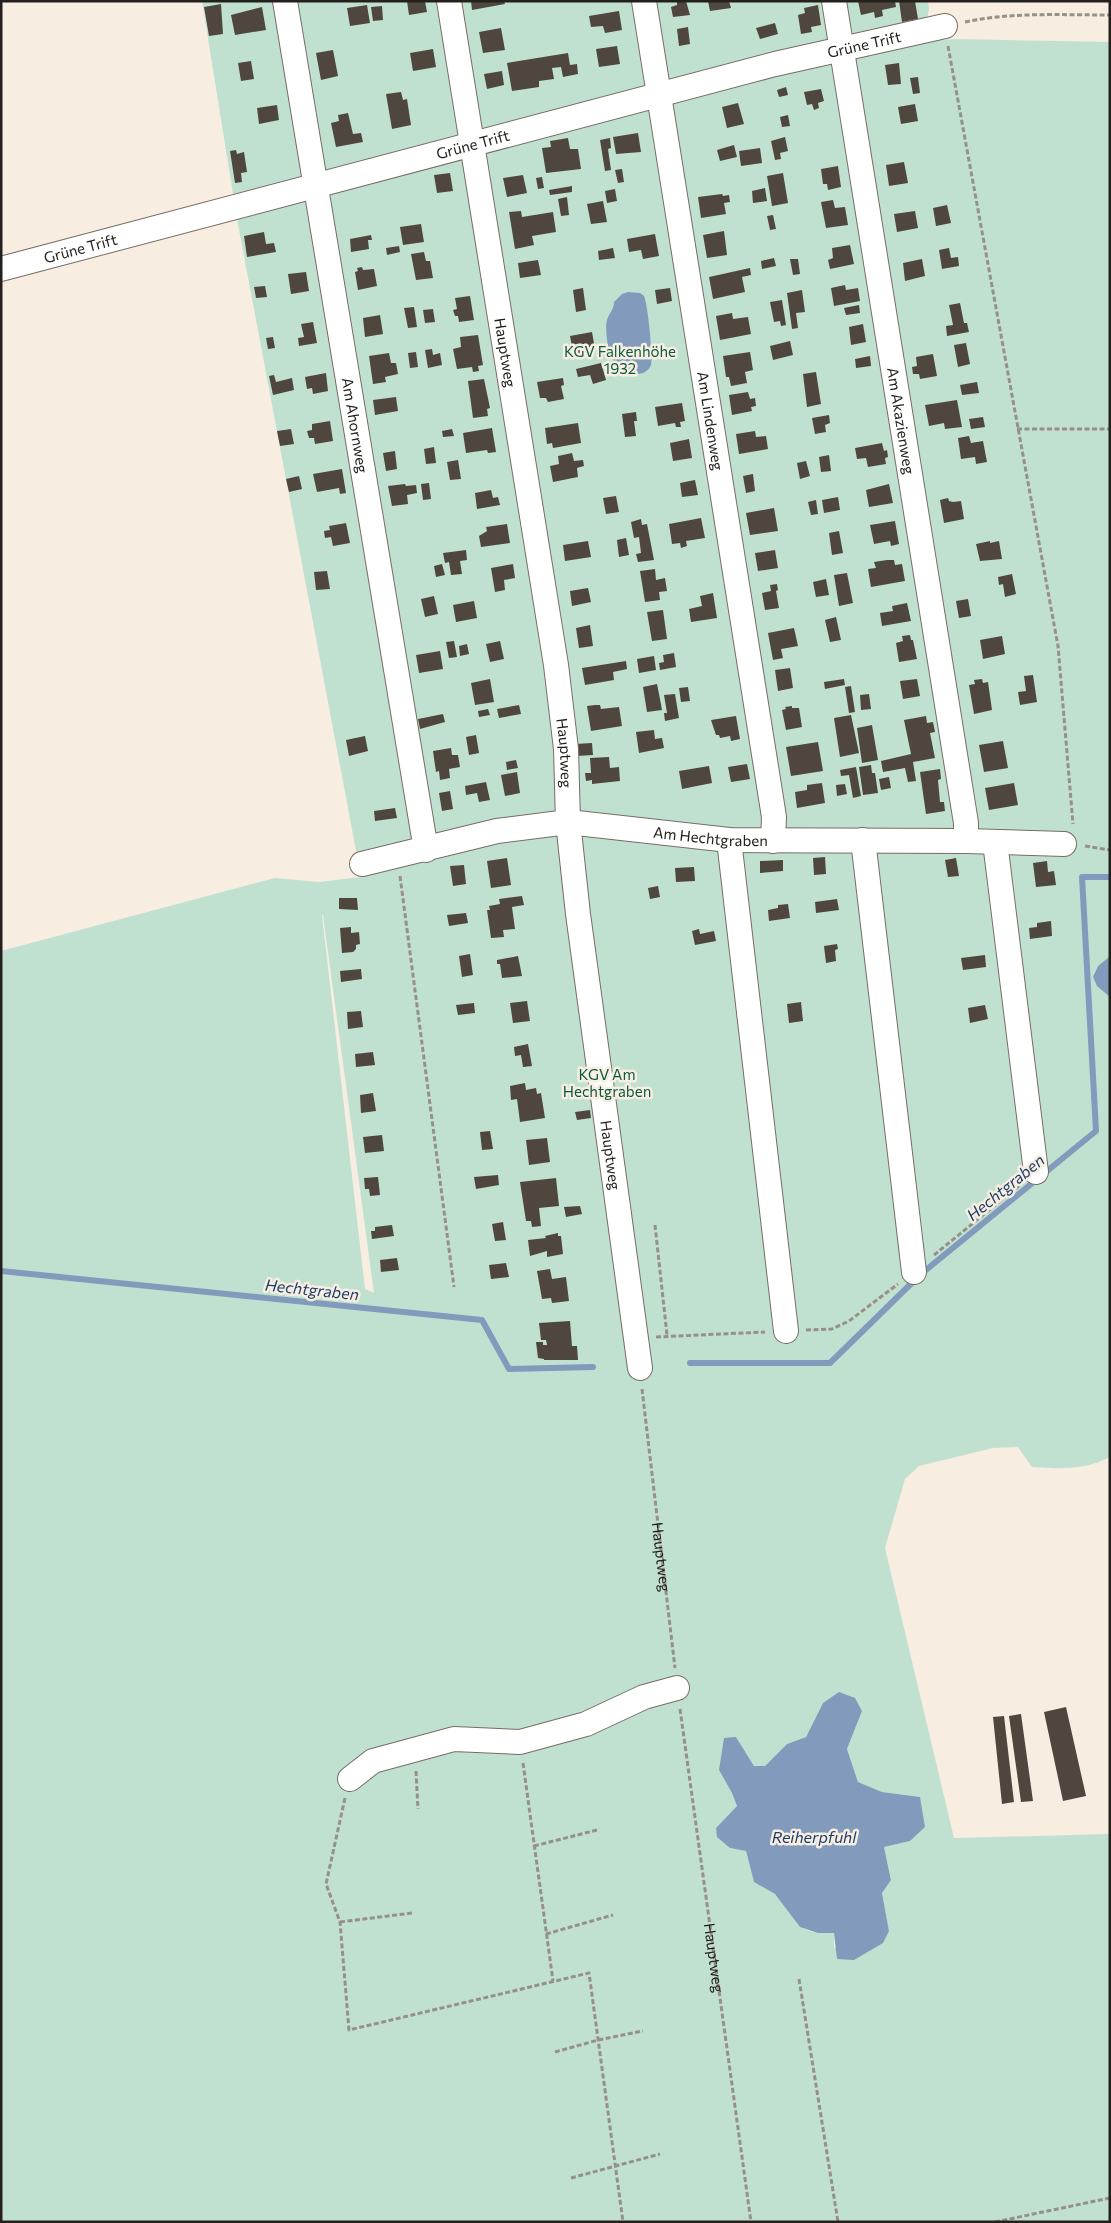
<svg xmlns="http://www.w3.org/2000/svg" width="1111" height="2223" font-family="Commissioner,sans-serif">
<rect width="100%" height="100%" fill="#f7ede1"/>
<path fill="#c1e1d0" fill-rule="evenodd" d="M202,1H928L929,9L923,41L955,39L1110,42V945L1109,957L1098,966L1110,997V1457C1085,1470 1059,1469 1032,1467L1018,1447L993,1448L919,1466L905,1479L885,1548L954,1838L1110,1834V2222H1V951L275,878L319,882L361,877L237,219ZM322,915H323L374,1293L365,1289ZM823,1703L862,1711L847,1749L858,1782L882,1792L920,1797L910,1841L884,1847L891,1879L882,1893L889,1931L834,1948V1933C788,1934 801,1917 775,1894C769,1889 761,1886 754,1882L746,1851L730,1848L716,1828L737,1806L732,1793L719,1770L736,1737L754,1766H765L787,1744L806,1737Z"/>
<path fill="#829abc" d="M628,292L640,293L644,296C648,305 653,356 651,365C647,376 629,377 621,370C615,366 611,357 609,351C607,342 605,328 607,320C609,313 614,310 614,302L622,294Z
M1110,945V997L1097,986L1093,977L1098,966L1109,957Z
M839,1692L855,1698L862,1711L847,1749L858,1782L882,1792L920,1797L925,1827L910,1841L884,1847L891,1880L882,1893L889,1931L883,1943L854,1960L837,1959L834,1933H818L800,1927L775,1894L754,1882L746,1851L730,1848L717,1837L716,1828L737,1806L732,1793L719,1770L724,1738L736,1737L754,1766H765L787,1744L806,1737L823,1703Z"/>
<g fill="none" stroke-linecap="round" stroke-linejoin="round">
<path stroke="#829abc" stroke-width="6" d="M1,1271L482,1320L509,1369L593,1367
M690,1363H830L921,1274L1096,1131L1082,877H1110"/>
</g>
<path fill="#4f473d" d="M407,1H425L427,12L409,15Z
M471,1H504L505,4L472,10Z
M677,1H686L690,15L673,17L671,7L677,5Z
M708,1H729L731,8L710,11Z
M858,1H895L896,7L882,10L883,16L875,18L874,12L861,15Z
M899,1H915L918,19L902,22Z
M221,4L223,34L209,36L204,7Z
M367,5L370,23L350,26L347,8Z
M818,5L821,25L811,27L812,32L801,34L798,15L805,13L804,8Z
M382,6L383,20L373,21L371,7Z
M262,7L266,30L235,35L231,15Z
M619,11L622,30L605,33L603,26L591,27L589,16Z
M775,23L778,34L760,39L756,28Z
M688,27L690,44L679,46L677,29Z
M501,28L505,50L483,53L479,32Z
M617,46L620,64L599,67L596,49Z
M433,49L436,67L413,71L410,53Z
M333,50L338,76L321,80L316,53Z
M568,53L570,65L577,64L578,74L563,77L561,67L552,68L554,79L539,81V87L512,91L507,63Z
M251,61L254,79L241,81L238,63Z
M899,63L901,84L888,85L885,65Z
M502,71L504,85L487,89L484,74Z
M918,77L920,93L913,94L910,78Z
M786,87L788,95L779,97L777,90Z
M821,89L824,101L818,103L819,108L814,110L812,104L807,105L804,92Z
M401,92L403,100L407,99L411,125L392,129L386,94Z
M738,103L744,124L727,128L722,107Z
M915,104L918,121L901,124L898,107Z
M277,105L279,120L259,124L257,108Z
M348,113L353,134L361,133L363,142L336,147L331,123L339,121L338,115Z
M788,115L790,126L782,127L780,117Z
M638,133L641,152L616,154L613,137Z
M785,137L788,151L780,153L781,159L775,160L771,141Z
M568,138L570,149H578L581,169L546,173L542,148L551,147L550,141Z
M610,138L611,148L608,149L611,170L605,171L600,140Z
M734,145L737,157L720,161L717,150Z
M760,148L762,163L741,166L739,151Z
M236,150L237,154L244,152L247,172L241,173L242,182L235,183L230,151Z
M904,162L908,183L889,186L886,165Z
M838,166L841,187L828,190L827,184H823L821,169Z
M622,169L624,182L618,183L615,170Z
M450,173L453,191L437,193L434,175Z
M783,173L788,203L772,206L767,176Z
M523,175L527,193L507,197L503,178Z
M542,177L544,188L538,189L536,178Z
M572,186V192L550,195L549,190Z
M765,188L767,201L753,203L752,191Z
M615,189L617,201L607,203L605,191Z
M722,194L723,196L729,195L730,202L724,203L726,214L701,218L698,197Z
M567,197L569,215L561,216L558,199Z
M833,200L835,208L845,207L848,225L826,228L821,202Z
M603,201L607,222L591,224L587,204Z
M947,205L951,223L936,226L933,208Z
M521,211L522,217L553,212L556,232L532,236L534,245L515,249L509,212Z
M915,211L918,228L897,232L894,214Z
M773,215L776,229L770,230L767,216Z
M421,224L424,242L403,245L400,227Z
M724,231L727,255L707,258L703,235Z
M264,232L266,244L274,243L276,252L247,257L244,236Z
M655,234L659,256L643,259L641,250L629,252L627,239Z
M371,235L372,240H368L369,249L351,252L350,239Z
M850,245L854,264L830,269L828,260L833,258L832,248Z
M399,246L400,252L387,255L386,248Z
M613,248L615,258L599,260L598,251Z
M949,248L951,258L958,257L959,266L942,269L939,250Z
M424,252L426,261H430L433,278L416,280L411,254Z
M774,258L776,266L762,269L761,261Z
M790,259H798L800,274L793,275Z
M922,259L925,276L905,281L903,263Z
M538,260L541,275L520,278L518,263Z
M362,267L363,270L374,269L377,286L358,290L355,272L358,271L357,268Z
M750,268L751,275L742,277L745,292L713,299L709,277Z
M306,272L309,291L291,294L288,274Z
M845,285L846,290L858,288L860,301L834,306L831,288Z
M265,286L267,297L256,298L254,287Z
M583,288L586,310L576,312L573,290Z
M670,288L672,301L657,304L655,290Z
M802,290L805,312L796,313L798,328L792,329L787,293Z
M470,296L474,320L459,322L458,316H455L453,310L457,309L455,298Z
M782,300L786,325L781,326L780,321L774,322L770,302Z
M960,303L964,323H967L969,332L947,336L946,326L953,325L949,305Z
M859,305L860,313L846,315L844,308Z
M414,307L417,327L408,328L404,308Z
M433,309L435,322L425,323L423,310Z
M732,313L733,319L748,317L751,334L720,340L716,316Z
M380,315L383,334L365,337L363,318Z
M313,322L317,343L299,346L298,338L304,337L301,324Z
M863,324L866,342L851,345L849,327Z
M592,332L595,349L589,350V354L578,356L577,352H573L570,336Z
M478,335L483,365L478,366L479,371L473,372L472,367L457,369L453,349L461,347L460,337Z
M273,337L275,348L268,349L266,338Z
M790,341L793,355L773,360L770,346Z
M966,343L970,364L958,367L954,345Z
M432,349L433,355L440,353L442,365L428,368L425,350Z
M416,352L418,367L410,368L408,353Z
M750,352L753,370L745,372L747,383L731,386L729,377H726L723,356Z
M389,353L391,363H396L398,374L385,377L386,382L373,384L369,356Z
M933,354L937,376L920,379L919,374H913L912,367L917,366L916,357Z
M870,356L871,366L856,368L855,359Z
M601,363L606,380L593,384L590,375L578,377L576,369Z
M816,372L821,404L807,407L803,374Z
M326,373L328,391L313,394L312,388L307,389L305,377Z
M274,375L276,382L292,378L294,390L273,395L269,376Z
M563,378L564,385L561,386L564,399L548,402L546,398H540L537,382Z
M484,379L490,408L487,409L488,416L473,418L468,381Z
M977,382L979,393L962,395L960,385Z
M748,392L750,399L755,398L756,406L751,407L752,411L732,415L729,395Z
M396,397L398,411L375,415L373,400Z
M957,400L962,427L945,429L944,423L929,426L925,405Z
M682,403L685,421L680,422L681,427H676L675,423L658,426L655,407Z
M636,412L637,421H634L636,436L625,437L622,414Z
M829,415L830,423L825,425L826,432L815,434L812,418Z
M983,417L985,427L971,429L969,419Z
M330,421L333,441L315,444L314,438H309L307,431L312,430V424Z
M578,423L581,443L553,448L552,443L547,444L545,428Z
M492,428L496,452L488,453L487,450L466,453L463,433Z
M291,429L294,444L280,446L277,431Z
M452,429L454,436L443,437L442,431Z
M755,431L756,437L766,436L768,449L739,454L736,434Z
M969,436L971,443L983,441L987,462L976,464L975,457L961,459L958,438Z
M689,439L692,458L673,461L670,443Z
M882,443L884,451L887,450L888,457L885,458L886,464L868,467L866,458L857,459L855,448Z
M434,447L436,463L426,464L424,449Z
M395,451L397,469L386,471L383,453Z
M572,453L574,461L583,460L584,466L577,468L578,477L553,482L550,466L559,464L558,456Z
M829,455L831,471L821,472L819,457Z
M458,460L461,479L450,480L447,462Z
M806,461L810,476L800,479L797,463Z
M342,469L346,493L340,494L339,488L317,492L313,474Z
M753,474L755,491L746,493L743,476Z
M299,476L302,489L289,492L286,479Z
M695,480L698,495L682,497L680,483Z
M429,483L431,499L423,500L421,484Z
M405,484L406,486L416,485L417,493L407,495L408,504L392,506L388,486Z
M889,484L893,503L869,507L866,490Z
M491,490L493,498L498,497L500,505L477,509L475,493Z
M616,496L619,512L606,514L603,498Z
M838,497L840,510L824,513L822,500Z
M948,498L949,501L953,502L961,501L964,519L944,523L940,500Z
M816,500L818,514L811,515L808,502Z
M774,508L778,531L750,535L746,513Z
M701,518L705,538L686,541L687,546L681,548L680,543L672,544L669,524Z
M641,519L642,525L647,524L654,560L638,562L636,554L641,553L639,537L634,538L631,522Z
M895,521L899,544L891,546L890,541L874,544L870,525Z
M346,523L350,543L333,546L331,537L325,538L324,531L330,530L329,526Z
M507,524L510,543L481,547L479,536L487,531L486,527Z
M839,531L843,553L832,555L829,533Z
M626,538L629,555L619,557L617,540Z
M588,541L591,557L565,561L563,545Z
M990,541V543L999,541L1002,559L980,561L976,544Z
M466,550L467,560L460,561L462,574L451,575L449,562L445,563L443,553Z
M775,550L778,568L758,571L755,553Z
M887,560H894L895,565L902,564L905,581L871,587L868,569L876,568L874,562Z
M442,564L445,575L436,577L434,566Z
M513,564L515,578L504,580L505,590L495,592L491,568Z
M655,569L656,580L665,578L667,591L659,592L660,600L645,602L640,571Z
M327,571L330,589L316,590L314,572Z
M847,573L853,603L839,606L834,575Z
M1012,574L1016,594L1005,597L1003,584L999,585L998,577Z
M826,579L829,595L816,597L813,582Z
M777,584L778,590L776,591L779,608L765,610L762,593L771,591L770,585Z
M588,588L591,602L572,606L570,591Z
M713,593L717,618L691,622L689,609L702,606L700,596Z
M434,596L438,614L425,617L421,599Z
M968,599L971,616L959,618L956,601Z
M474,601L477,618L456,622L453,605Z
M907,603L911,621L882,626L880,613L893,611L892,606Z
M663,610L667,639L652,641L647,612Z
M836,617L841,640L830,642L825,620Z
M590,625L593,646L579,648L576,628Z
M794,628L798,646L781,649L783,658L773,660L768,633Z
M910,635L911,640H913L917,659L899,662L896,643L903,641L902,636Z
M1002,636L1005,654L983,659L980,640Z
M454,641L457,657L449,658L446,642Z
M500,641L504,659L490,662L486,644Z
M467,644L469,654L460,656L459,646Z
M440,651L443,669L419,673L416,655Z
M674,653L676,667L660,670L659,663L664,662L663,655Z
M654,656L656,670L639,673L637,659Z
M626,661L627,669L613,672L614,680L585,685L582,668Z
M790,668L793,688L778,691L775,670Z
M1033,675L1037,702L1020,705L1018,692L1026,691L1024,676Z
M490,679L494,702L475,705L471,683Z
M844,679L845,685L825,689L824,682Z
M917,679L920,696L903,699L900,681Z
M982,679L983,683L988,682L992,710L974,714L969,685L975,684L974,680Z
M657,684L660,699L650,701L660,699L662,710L647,712L643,687Z
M851,686L855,712L849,713L845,687Z
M688,687L690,701L681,702L679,688Z
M675,694L679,718L665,721L664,713H667L664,695Z
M869,694L871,709L861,710L860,695Z
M519,705L521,714L499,718L497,709Z
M595,705H600L601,709L619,707L622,726L591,731L587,706Z
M792,706V708H799L802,727L786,730L782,710L786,709L785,707Z
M488,709L490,715L479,717L478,711Z
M443,714L445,722L420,729L418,719Z
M851,715L859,753L840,757L834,718Z
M736,716L740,739L731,741L730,736L720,738L719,735H716L711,720Z
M926,716L927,723L933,722L935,732L930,733L935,758L913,762L916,781L908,782L905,768L883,772L881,761L911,754L904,720Z
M872,725L878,760L862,763L857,728Z
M654,730L655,739L662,738L664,748L639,753L636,732Z
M476,735L479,753L469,755L466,737Z
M365,736L368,751L349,756L346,740Z
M1003,741L1008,768L984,772L979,745Z
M818,742L823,771L791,776L786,747Z
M592,743L593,755L576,756L575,744Z
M451,748L452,755H458L460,767L449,769L450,778L440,780L439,771L436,772L433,751Z
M609,757L610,768L619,767L620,781L592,784V780L586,781L585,773H591L590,758Z
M516,760L518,768L507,770L506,762Z
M747,764L750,779L731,782L728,767Z
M871,765L872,773H875L878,793L863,795L859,767Z
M709,766L712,783L682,789L679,771Z
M856,767L861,796L853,798L849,775L841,776L840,770Z
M940,769L941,779L938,780L940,802H944L945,811L926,814L920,772Z
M517,772L520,793L505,796L501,775Z
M889,777L891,788L881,790L879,779Z
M486,782L490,800L479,802L477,793L466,795L465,786Z
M822,783L825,803L797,808L795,792L807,790V785Z
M1014,783L1018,805L989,810L985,788Z
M845,784L847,794L837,796L836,785Z
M450,791L453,809L442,811L439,793Z
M395,808L397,818L375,821L374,811Z
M825,857L826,874L814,875L813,858Z
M507,858L511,885L491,888L487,861Z
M956,858L959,876L948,877L945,860Z
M783,860V871L760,873V861Z
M1047,861L1048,872L1054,871L1056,885L1036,887L1033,863Z
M464,865L466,884L453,886L450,866Z
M694,867L695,881L676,882L675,868Z
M658,886L660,897L650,899L648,888Z
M522,896L524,905L512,907L515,929L503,930L504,937L491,938L487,910H490L489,906L500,904L499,899Z
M339,898H357L358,910L339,909Z
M837,899L839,910L816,913L815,902Z
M788,904L790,918L769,921L768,910L778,908V905Z
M466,913L468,923L449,926L447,915Z
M1051,921L1052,936L1030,939L1029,928L1037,927V923Z
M351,927V933L359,932L360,944L356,945V949L353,952L342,953L340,928Z
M699,929L700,934L714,931L716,941L695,945L692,931Z
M837,944L838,949L835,950L836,961L826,963L824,946Z
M470,954L473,975L462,977L459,956Z
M985,955L986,967L963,970L961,958Z
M518,956L522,976L502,978L500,964H497V960Z
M361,969L362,979L341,982L340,971Z
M527,1001L530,1021L513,1023L510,1003Z
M801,1002L803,1021L789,1023L787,1004Z
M474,1003L475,1013L458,1015L456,1005Z
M985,1005L988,1019L970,1023L968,1008Z
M361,1011L363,1027L348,1029L347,1012Z
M528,1044L532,1066L523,1067L521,1055L515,1056L514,1047Z
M373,1052L375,1065L356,1067L355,1054Z
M525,1083L526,1090L536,1088L537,1094L541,1093L545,1118L520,1122L517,1099L511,1100L510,1086Z
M373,1093L376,1111L361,1113L360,1095Z
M590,1110L591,1118L577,1120L575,1112Z
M490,1131L493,1149L482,1150L480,1132Z
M382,1135L384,1151L365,1153L363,1137Z
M547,1138L550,1162L529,1165L526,1140Z
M498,1175L499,1185L476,1189L474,1177Z
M378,1177L380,1195L370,1196L369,1189H365L364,1178Z
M556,1178L559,1206L539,1208L541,1226L532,1227L531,1221H526L520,1182Z
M580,1206L582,1214L566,1217L564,1207Z
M503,1222L506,1240L495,1241L492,1224Z
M392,1225L394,1236L372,1239L371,1231H375V1227Z
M558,1233V1236H561L563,1254L547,1257V1251L530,1256L528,1240L546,1238L545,1236Z
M397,1258L399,1270L381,1272L380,1260Z
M506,1263L509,1277L491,1279L489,1265Z
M550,1269L552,1279L566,1277L569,1301L552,1303L551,1298L542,1299L537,1271Z
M570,1321L572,1346H577L578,1360H544V1359L538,1358L536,1342H543V1345H547L546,1340H541L539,1323Z
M1066,1707L1086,1796L1063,1801L1044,1712Z
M1021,1714L1033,1801L1021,1802L1009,1716Z
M1004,1716L1014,1802L1002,1804L993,1717Z"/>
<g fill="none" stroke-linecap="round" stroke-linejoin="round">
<defs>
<g id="minor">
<path id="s3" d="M285,1L426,850"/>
<path id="s4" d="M449,1L556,665L566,749L568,822L578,914L640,1368"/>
<path id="s5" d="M644,1L774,817L773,841"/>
<path id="s6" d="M834,1L966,823V841"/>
<path id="s7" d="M1,269L775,64L945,26"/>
<path d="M729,840L786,1331"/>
<path d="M863,840L914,1272"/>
<path d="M995,842L1036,1172"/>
<path id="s8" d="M362,864L497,831L568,822L729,840L966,841L1064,844"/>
<path d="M350,1779L373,1761L454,1739L520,1742L586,1724L644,1697L677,1688"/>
</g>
</defs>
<use href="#minor" stroke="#766d63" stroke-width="26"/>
<g stroke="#979088" stroke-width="3" stroke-dasharray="5 2.5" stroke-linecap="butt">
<path d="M965,22C1011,12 1062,15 1110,15"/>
<path d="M948,46L1058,646L1073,824"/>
<path d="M1017,429H1110"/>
<path d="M1085,846L1110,850"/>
<path d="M400,876L454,1287"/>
<path d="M655,1225L667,1335"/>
<path d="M934,1255L1020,1185"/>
<path d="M806,1330L832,1329L849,1321L898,1284"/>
<path d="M656,1337L765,1332"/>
<path id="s1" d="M642,1389L675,1668"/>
<path id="s2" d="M680,1709L751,2222"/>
<path d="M523,1763L553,1981"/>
<path d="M416,1771L418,1809"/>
<path d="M345,1798L326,1884L340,1922L349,2030L589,1973L623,2222"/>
<path d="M534,1846L597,1830"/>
<path d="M340,1922L412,1913"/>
<path d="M546,1934L613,1915"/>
<path d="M799,1979L838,2222"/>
<path d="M555,2052L598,2040L643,2031"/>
<path d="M571,2178L660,2154"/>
<path d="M995,2222L1110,2198"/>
</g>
<use href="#minor" stroke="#fff" stroke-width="24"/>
</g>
<g text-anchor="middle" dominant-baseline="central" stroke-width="5" stroke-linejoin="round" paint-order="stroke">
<g font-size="15" fill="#24211c" stroke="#f7ede1">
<text stroke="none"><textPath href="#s7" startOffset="892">Grüne Trift</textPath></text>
<text stroke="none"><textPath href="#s7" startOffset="488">Grüne Trift</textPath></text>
<text stroke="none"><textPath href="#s7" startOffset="82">Grüne Trift</textPath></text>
<text stroke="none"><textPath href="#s4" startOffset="356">Hauptweg</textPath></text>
<text stroke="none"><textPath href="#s5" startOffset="425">Am Lindenweg</textPath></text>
<text stroke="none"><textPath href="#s6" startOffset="425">Am Akazienweg</textPath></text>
<text stroke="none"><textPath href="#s3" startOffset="430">Am Ahornweg</textPath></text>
<text stroke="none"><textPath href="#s4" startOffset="761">Hauptweg</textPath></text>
<text stroke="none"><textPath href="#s8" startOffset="354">Am Hechtgraben</textPath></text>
<text stroke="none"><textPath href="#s4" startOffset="1166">Hauptweg</textPath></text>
<text stroke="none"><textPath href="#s1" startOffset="169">Hauptweg</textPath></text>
<text stroke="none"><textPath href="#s2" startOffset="251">Hauptweg</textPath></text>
</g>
<g font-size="15" fill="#0a5c40" stroke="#f7ede1">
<text x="620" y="351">KGV Falkenhöhe<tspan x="620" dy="17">1932</tspan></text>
<text x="607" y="1074">KGV Am<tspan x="607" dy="17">Hechtgraben</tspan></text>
</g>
<g font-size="16" font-style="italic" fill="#1c3e6b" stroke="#f7ede1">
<text transform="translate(1005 1187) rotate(-39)">Hechtgraben</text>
<text transform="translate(312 1289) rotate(6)">Hechtgraben</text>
<text x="814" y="1836">Reiherpfuhl</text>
</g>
</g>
<rect width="1111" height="2223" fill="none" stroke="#24211c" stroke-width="5"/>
</svg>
